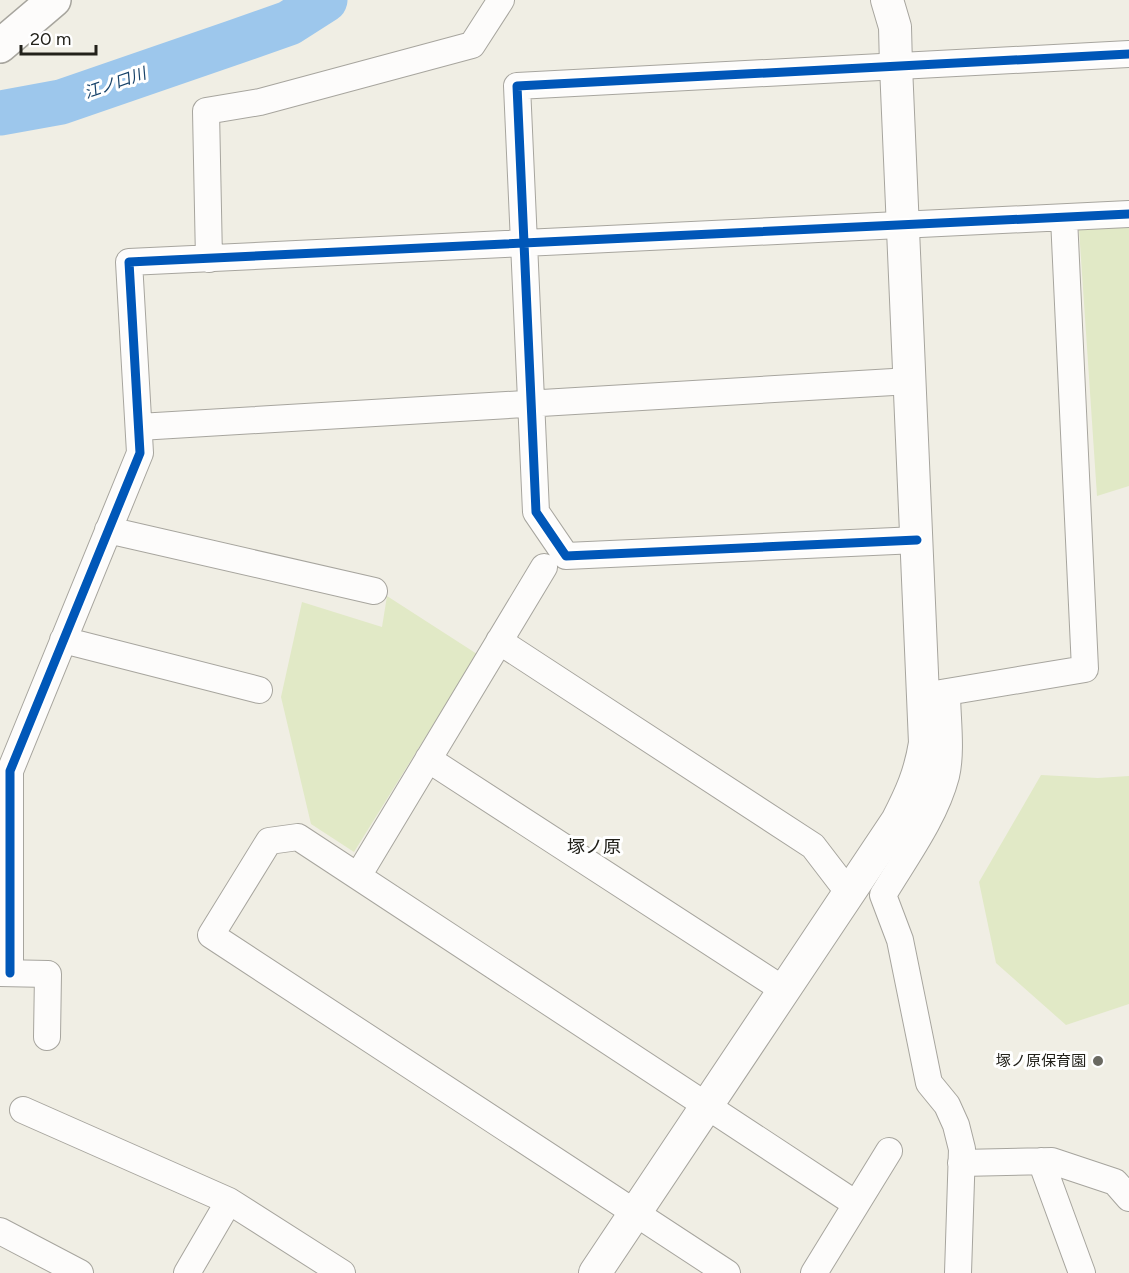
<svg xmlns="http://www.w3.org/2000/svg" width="1129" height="1273" font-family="Figtree,'Noto Sans JP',sans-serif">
<rect width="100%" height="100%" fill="#f0eee4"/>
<path fill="#e1e9c6" d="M1129,227V486L1097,496L1079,229Z
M387,596L477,654L354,852L311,824L281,697L302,602L382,627Z
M1041,775L1098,778L1129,776V1004L1066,1025L996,963L979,882Z"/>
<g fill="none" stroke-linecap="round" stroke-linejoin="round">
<path stroke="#9dc7ec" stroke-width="45" d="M0,113L61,102L235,42L289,23L325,0"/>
<defs>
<path id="minor" d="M209,259L206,111L260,102L472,45L501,0
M139,427L910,381
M108,530L374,591
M917,540L566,556L536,512L517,86L1129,54
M63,640L259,690
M499,641L813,846L849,893
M947,692C947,717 952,751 946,776C935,818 905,858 883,895L900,940L929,1083L947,1105L956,1125L962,1149L958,1273
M923,696L1085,669L1064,218
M428,759L784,990
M358,876L544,567
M0,973L48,974L47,1037
M10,973V771L140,453L129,262L1129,214
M23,1110L229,1201L342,1273
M1041,1161L1082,1273
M961,1163L1052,1161L1115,1182L1129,1198
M0,1231L80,1273
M187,1273L229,1201
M727,1273L211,935L269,841L298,837L856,1204
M814,1273L889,1151"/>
<path id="tertiary" d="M595,1273L897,821C911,794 920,774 925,743L896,66L895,27L887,0"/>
<path id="primary" d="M0,46L54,0"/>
</defs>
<use href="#minor" stroke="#a7a59e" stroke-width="28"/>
<use href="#tertiary" stroke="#a7a59e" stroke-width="34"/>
<use href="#primary" stroke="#a7a59e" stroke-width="36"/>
<use href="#minor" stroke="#fdfcfb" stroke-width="26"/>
<use href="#tertiary" stroke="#fdfcfb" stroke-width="32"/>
<use href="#primary" stroke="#fdfcfb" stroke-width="33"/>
<defs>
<path id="cycleway" d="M917,540L566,556L536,512L517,86L1129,54
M10,973V771L140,453L129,262L1129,214"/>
</defs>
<use href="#cycleway" stroke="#fff" stroke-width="13"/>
<use href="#cycleway" stroke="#0057b8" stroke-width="9"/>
</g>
<circle fill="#6a6961" stroke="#fff" stroke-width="2" cx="1098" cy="1061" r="6"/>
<g text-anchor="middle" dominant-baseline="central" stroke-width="6" stroke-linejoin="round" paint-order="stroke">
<g font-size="15" fill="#22211a" stroke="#fff" text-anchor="end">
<text x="1086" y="1061">塚ノ原保育園</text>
</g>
<g font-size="16" font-style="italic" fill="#18436a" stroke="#fff">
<text transform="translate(115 83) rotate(-19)">江ノ口川</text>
</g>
<g font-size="18" fill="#22211a" stroke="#fff">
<text x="594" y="847">塚ノ原</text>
</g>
</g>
<path d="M21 45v9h75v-9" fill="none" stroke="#22211a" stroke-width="3"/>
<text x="30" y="45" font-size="18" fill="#22211a" stroke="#ffffff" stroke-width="4.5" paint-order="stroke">20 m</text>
</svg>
